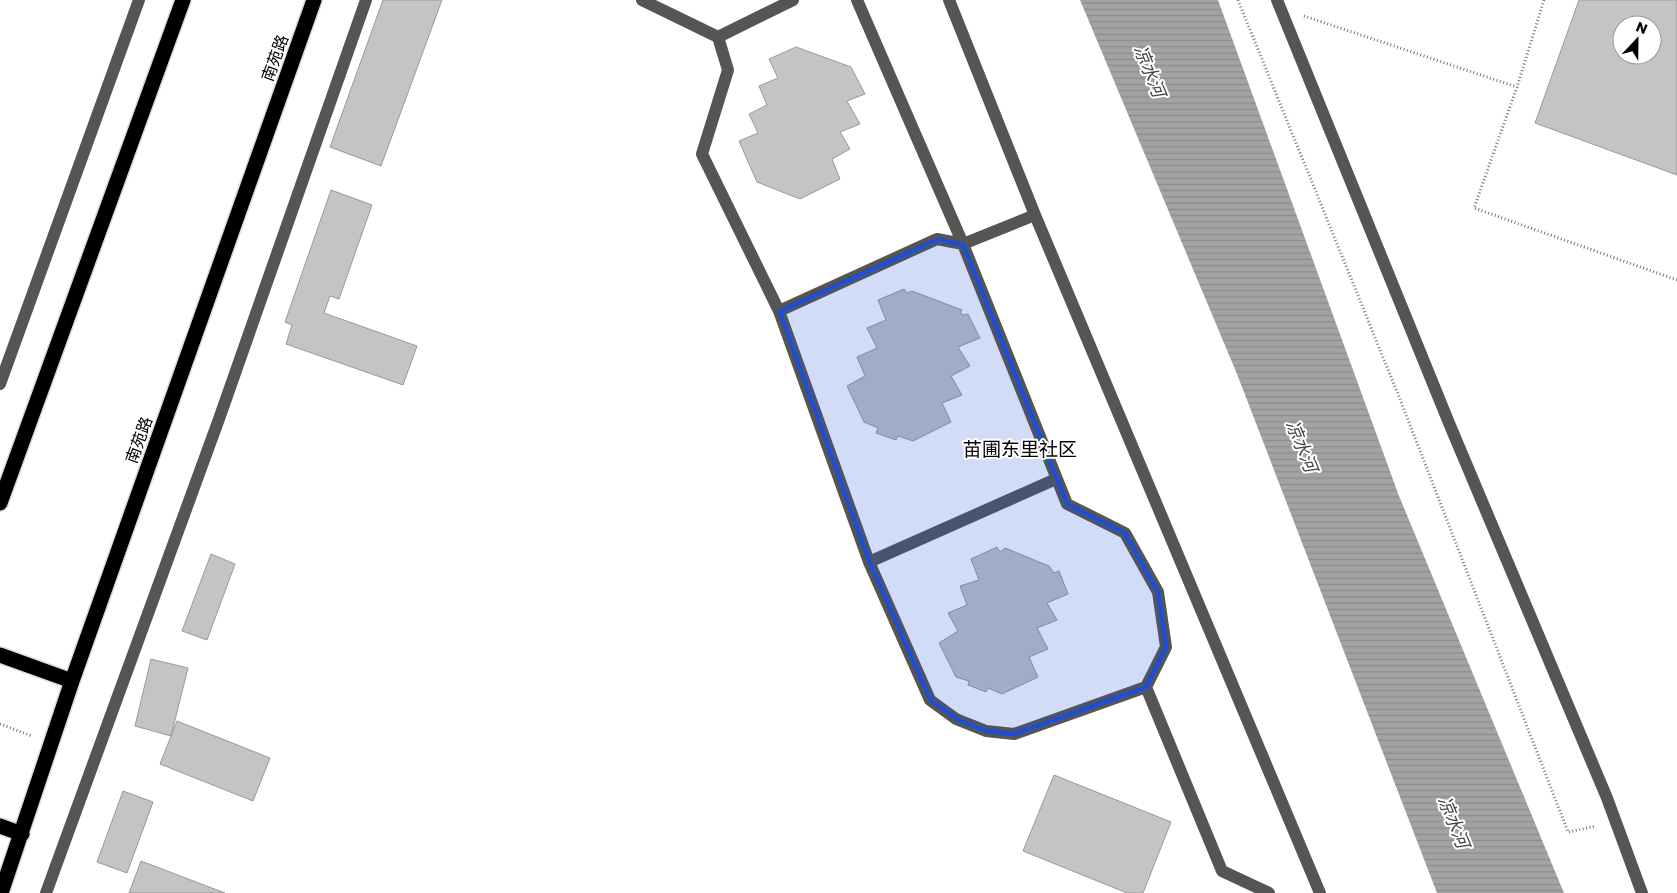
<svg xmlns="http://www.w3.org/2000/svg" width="1677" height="893" font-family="Poppins,'Noto Sans SC',sans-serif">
<defs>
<pattern id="water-rules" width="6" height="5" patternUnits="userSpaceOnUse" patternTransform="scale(1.25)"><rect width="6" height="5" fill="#a3a3a3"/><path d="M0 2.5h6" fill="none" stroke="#8b8b8b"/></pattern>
</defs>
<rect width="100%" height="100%" fill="#fff"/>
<path fill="url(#water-rules)" d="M1080,0H1218L1399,496L1564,893H1437L1237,374Z"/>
<path fill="#c4c4c4" stroke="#999" fill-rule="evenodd" d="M383,0H442L381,166L330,147Z
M1579,0H1677V175L1535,123ZM1622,25H1652V55H1622Z
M796,47L851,67L865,94L847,101L860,124L840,132L850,149L832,159L840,179L800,199L757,182L739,141L758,133L749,114L767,105L759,86L778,78L769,59Z
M331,190L372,205L339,299L330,296L324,313L417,346L403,385L286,344L292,325L285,322Z
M904,289L907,293L912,291L962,310L960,313L964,315L968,314L980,338L958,347L970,366L951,376L962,395L942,403L951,422L913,441L898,436L896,440L876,433L878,428L864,422L847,386L865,376L857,357L877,348L867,328L886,320L878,300Z
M997,547L1000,552L1005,548L1049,566L1054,573L1059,571L1068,594L1047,603L1057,620L1037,628L1048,649L1029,657L1038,677L1002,694L988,688L986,692L968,685L969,681L956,677L939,643L958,631L948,613L967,605L960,586L979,580L971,559Z
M211,554L235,564L207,640L182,631Z
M151,659L188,668L171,736L135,726Z
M177,721L270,758L253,801L160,764Z
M1054,775L1171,822L1143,893H1127L1023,851Z
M123,791L153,802L127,873L97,862Z
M141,861L225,893H129Z"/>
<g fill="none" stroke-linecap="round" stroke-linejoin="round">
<defs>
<path id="highway" d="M0,503L183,0
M0,655L72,681
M0,826L22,834
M1,893L72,681L314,0"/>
</defs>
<use href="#highway" stroke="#dbdbdb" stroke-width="18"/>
<path stroke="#777" stroke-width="3" stroke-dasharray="1 2.5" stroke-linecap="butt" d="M1238,0L1398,394L1568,832L1596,826
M1544,0L1517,87L1474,208L1677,280
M1304,16L1517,87
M0,724L32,736"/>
<path stroke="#555" stroke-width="12" d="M642,0L718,37L793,0
M857,0L963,244
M949,0L1035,215L1320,893
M1277,0L1449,423L1607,798L1642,893
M718,37L728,70L702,154L779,311L869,562L930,700L956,719L986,731L1014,734L1146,687
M1035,215L963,244L1067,504L1125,533L1158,592L1166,647L1146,687L1222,871L1269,893
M779,311L937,239L963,244
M0,384L139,0
M869,562L1056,479
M46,893L219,419L366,0"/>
<use href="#highway" stroke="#000" stroke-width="15"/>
</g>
<path fill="#1d4ed8" fill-opacity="0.2" stroke="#1d4ed8" stroke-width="4" stroke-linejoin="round" d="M937,239L963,244L1067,504L1125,533L1158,592L1166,647L1146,687L1014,734L986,731L956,719L930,700L869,562L779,311Z"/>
<g text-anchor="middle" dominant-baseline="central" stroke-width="4" stroke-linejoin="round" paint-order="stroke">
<g font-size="16" fill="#000" stroke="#fff">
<text transform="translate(275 58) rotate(-70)">南苑路</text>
<text transform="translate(139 440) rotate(-70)">南苑路</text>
</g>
<g font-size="18" font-style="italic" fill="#444" stroke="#fff">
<text transform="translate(1150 71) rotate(68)">凉水河</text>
<text transform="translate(1302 446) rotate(68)">凉水河</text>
<text transform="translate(1454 822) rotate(68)">凉水河</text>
</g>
<g font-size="19" fill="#000" stroke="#fff">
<text x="1020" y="449">苗圃东里社区</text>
</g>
</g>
<g transform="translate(1637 40) rotate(22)"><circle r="24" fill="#ffffff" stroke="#999999"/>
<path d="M0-4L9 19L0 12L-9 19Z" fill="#000000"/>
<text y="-8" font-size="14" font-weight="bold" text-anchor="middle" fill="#000000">N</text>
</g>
</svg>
